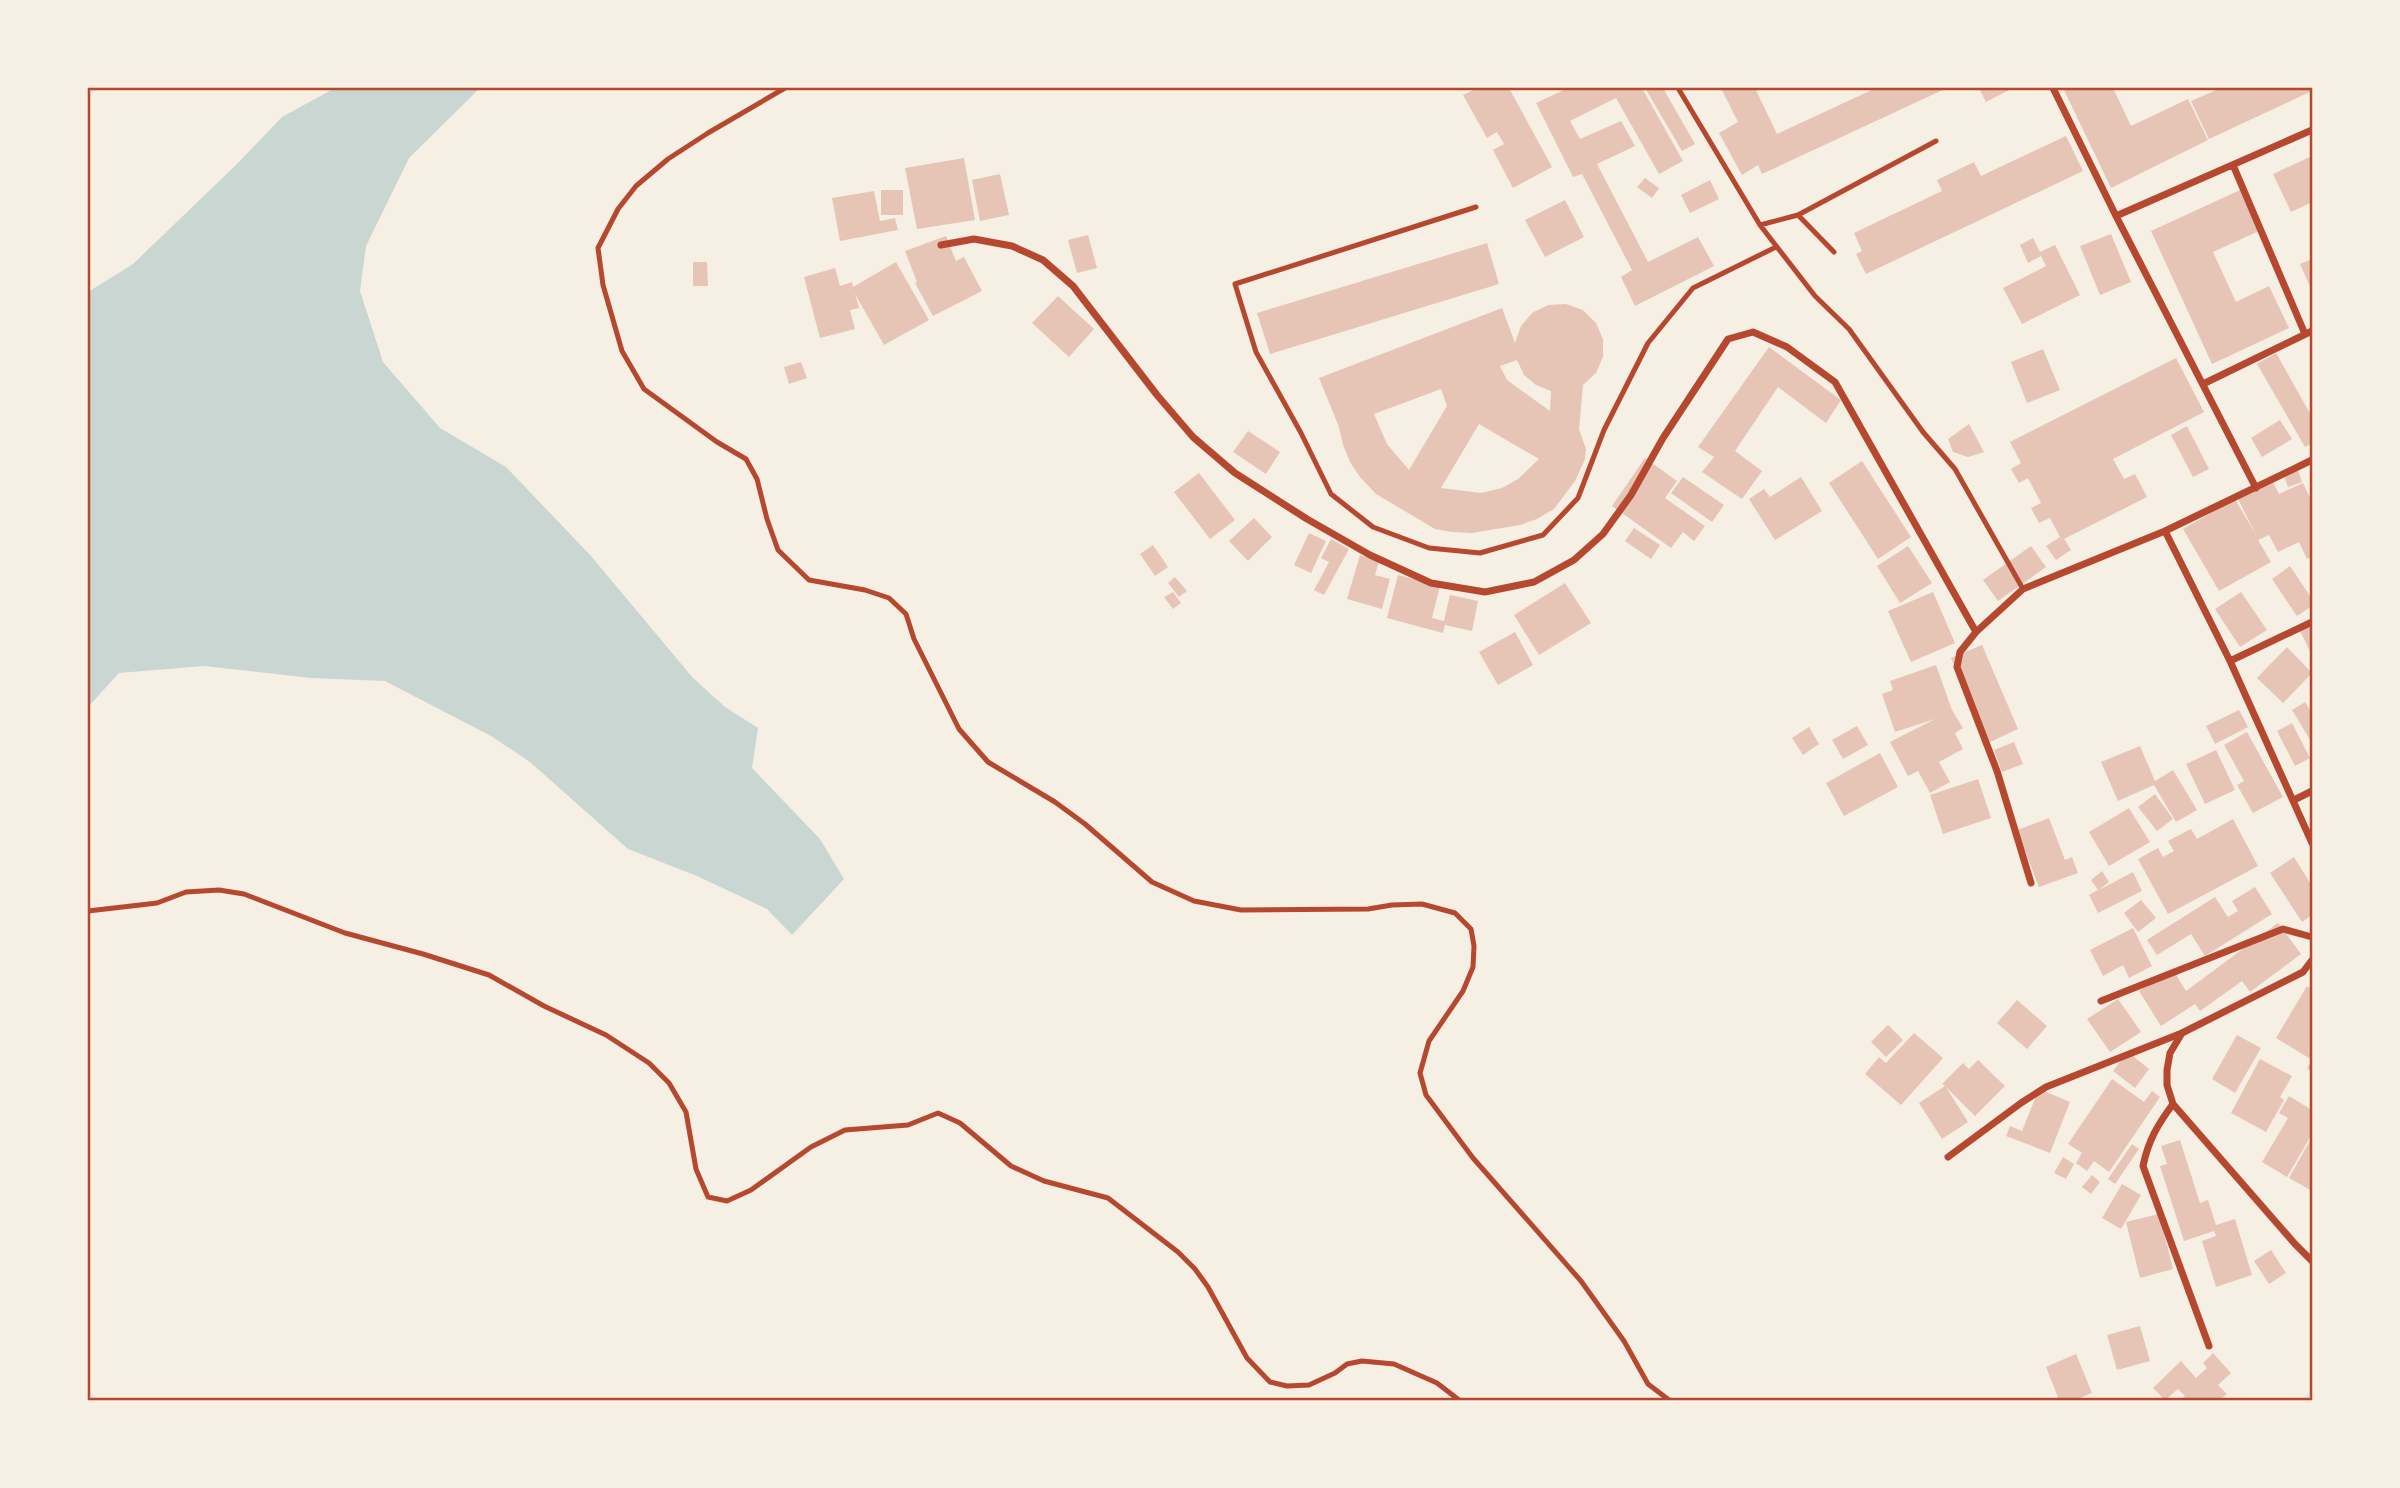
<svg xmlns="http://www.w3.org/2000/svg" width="2400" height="1488" font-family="Spectral,serif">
<rect width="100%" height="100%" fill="#f6efe4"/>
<path fill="#c9d6d2" d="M335,88H480L409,158L366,246L360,291L383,362L440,428L506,467L591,556L693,678L725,707L758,728L752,768L820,839L844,879L792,935L767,909L697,876L628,849L530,762L491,736L385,681L311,678L204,666L119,673L88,707V292L133,264L236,165L282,117Z"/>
<path fill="#e6c5b7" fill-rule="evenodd" d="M1478,88H1509L1552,167L1513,188L1493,150L1504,144L1497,132L1487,138L1463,95Z
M1568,88H1642L1683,161L1659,174L1616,98L1570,121L1580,139L1621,121L1635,146L1597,164L1648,262L1698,237L1714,266L1635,306L1621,277L1632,270L1582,174L1573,177L1536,103Z
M1645,88H1663L1695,144L1682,151Z
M1721,88H1755L1777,134L1876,88H1947L1762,174L1758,165L1742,175L1719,133L1738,122Z
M1979,88H2013L1986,102Z
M2063,88H2113L2131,126L2188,99L2208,140L2111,188Z
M2221,88H2312V91L2209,139L2191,101Z
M2066,136L2083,171L1866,274L1856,254L1862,251L1854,233L1942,191L1937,180L1974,162L1981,176Z
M2312,156V202L2291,212L2273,174Z
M964,158L975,220L917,229L905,168Z
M1000,174L1009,215L980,221L972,180Z
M1645,178L1659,188L1652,198L1637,187Z
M1710,180L1719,199L1690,213L1681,195Z
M881,190H903V215H881Z
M2240,190L2259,231L2213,252L2236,302L2269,286L2289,328L2212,364L2151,231Z
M874,191L880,221L895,218L898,230L840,241L832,198Z
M1565,200L1584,237L1545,257L1525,220Z
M2111,234L2131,282L2100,295L2080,246Z
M1088,235L1097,268L1077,273L1068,240Z
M946,236L956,261L964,257L982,291L933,316L915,283L917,282L905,251Z
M2033,238L2040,252L2055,245L2080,295L2022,324L2003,288L2046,266L2041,256L2028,263L2020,245Z
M1487,243L1499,284L1270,354L1257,313Z
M2312,259V291L2300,264Z
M693,262H707L708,286H693Z
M896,262L929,320L884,345L855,294L859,308L850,310L855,329L820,338L804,277L835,268L840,286L852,282L853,287Z
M1058,296L1094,329L1069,357L1032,323Z
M1566,304L1583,310L1596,323L1603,339V357L1596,373L1583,385L1579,429L1586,449L1585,459L1575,481L1554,509L1537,519L1520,525L1472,533L1452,532L1435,529L1376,494L1360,477L1350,462L1343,445L1339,427L1319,378L1502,308L1515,343L1521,326L1532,313L1548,305ZM1517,360L1524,375L1536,385L1551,391L1550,411L1507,380L1500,366ZM1441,389L1447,406L1409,470L1387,444L1374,414ZM1479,424L1539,459L1518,479L1502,488L1481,493L1441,488Z
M1769,347L1841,400L1826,423L1778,387L1735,451L1762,471L1742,499L1702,472L1714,457L1698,447Z
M2043,349L2060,390L2027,403L2011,362Z
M2276,353L2312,417V443L2305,447L2257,364Z
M2176,358L2204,412L2113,459L2124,479L2135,474L2147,497L2064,539L2071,550L2056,560L2046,546L2060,537L2050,518L2039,523L2031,508L2041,503L2028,478L2019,483L2011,469L2021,463L2010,442Z
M801,362L807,378L789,384L784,367Z
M2280,420L2292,439L2262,457L2251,438Z
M1969,424L1984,452L1968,457L1953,452L1948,439Z
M2187,426L2209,469L2193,477L2171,435Z
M1248,431L1280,452L1266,474L1233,452Z
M1645,458L1677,481L1665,498L1705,526L1694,541L1683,532L1671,548L1612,506Z
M1862,461L1911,537L1878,559L1829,483Z
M2298,470L2302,482L2288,487L2284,476Z
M1199,473L1235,520L1210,539L1174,492Z
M1683,477L1724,505L1712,522L1671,493Z
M1801,477L1822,511L1775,540L1749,499L1764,489L1770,497Z
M2271,478L2279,494L2303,483L2312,502V557L2307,559L2299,542L2278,552L2269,535L2258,540L2271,562L2219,591L2183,529L2235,499L2256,535L2236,495Z
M1254,518L1272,537L1248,561L1229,541Z
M1634,528L1660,545L1651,559L1625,541Z
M1309,533L1326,541L1311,573L1294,565Z
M1331,539L1349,549L1324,595L1314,590L1329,562L1321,558Z
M1153,545L1168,567L1155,576L1140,554Z
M1908,546L1932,583L1900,603L1877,566Z
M2031,546L2046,567L1998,601L1983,580Z
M1360,555L1379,561L1375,575L1390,579L1382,609L1347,599Z
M2290,566L2312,599V606L2297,616L2272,579Z
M1398,575L1440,586L1432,618L1444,621L1450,595L1478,601L1472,631L1445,625L1443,633L1387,618Z
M1175,577L1187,591L1179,597L1168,583Z
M1565,583L1591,623L1539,655L1514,615Z
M1173,592L1181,603L1173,609L1164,597Z
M1933,592L1955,643L1911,662L1888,611Z
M2241,592L2267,630L2240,647L2215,609Z
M2312,622V655L2299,629Z
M1515,632L1533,665L1498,685L1479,652Z
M1982,645L2018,729L1988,743L1951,658Z
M2287,647L2312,673L2283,703L2257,678Z
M1936,665L1952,710L1963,728L1955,733L1963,749L1939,762L1950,782L1930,793L1918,771L1908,776L1890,742L1935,719L1895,732L1882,694L1893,690L1890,681Z
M2305,702L2312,713V743L2292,710Z
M2239,710L2248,727L2215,744L2206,726Z
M2292,723L2310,758L2295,766L2277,731Z
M1857,726L1868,745L1843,759L1832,740Z
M1809,727L1819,744L1803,755L1792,738Z
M2247,732L2283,797L2253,813L2237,785L2244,781L2224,745Z
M2014,742L2023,764L2002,772L1994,750Z
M2140,746L2155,781L2173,770L2197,810L2176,822L2154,785L2118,801L2101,762Z
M2216,750L2235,790L2205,804L2186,764Z
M1880,753L1898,787L1844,816L1826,783Z
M1978,779L1991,818L1943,834L1930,795Z
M2155,794L2173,819L2157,831L2138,807Z
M2129,808L2150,842L2109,866L2089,832Z
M2049,818L2065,860L2072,857L2078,873L2039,887L2017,830Z
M2233,819L2258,866L2168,914L2138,859L2158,848L2163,857L2174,851L2168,841L2191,829L2197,839Z
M2294,857L2312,886V915L2302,922L2270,873Z
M2102,871L2109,882L2099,890L2133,872L2142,891L2098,913L2089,895L2098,890L2091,880Z
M2255,887L2272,914L2205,956L2191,934L2157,955L2147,940L2215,897L2228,917L2238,911L2232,901Z
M2141,900L2156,918L2138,932L2124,913Z
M2278,923L2301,954L2250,992L2242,981L2200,1011L2195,1004L2161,1026L2139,991L2173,970L2186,991Z
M2133,928L2152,966L2129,978L2123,965L2103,976L2090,950Z
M2307,986L2312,990V1072L2307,1068L2312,1060L2276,1038Z
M2118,999L2141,1032L2110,1052L2087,1019Z
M2017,1000L2047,1026L2027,1049L1997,1023Z
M1888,1025L1903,1040L1886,1057L1871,1042Z
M1914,1033L1943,1058L1901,1105L1865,1074L1879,1057L1886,1063Z
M2237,1035L2261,1048L2235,1093L2212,1079Z
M2128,1052L2149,1069L2135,1088L2113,1071Z
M2260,1059L2292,1076L2280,1097L2284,1100L2266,1132L2231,1113Z
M1978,1060L2005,1086L1975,1116L1946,1087L1968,1122L1942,1139L1919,1103L1945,1086L1942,1084L1963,1063L1969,1069Z
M2112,1079L2144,1102L2152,1091L2160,1097L2109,1172L2094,1161L2087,1171L2076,1163L2082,1153L2068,1144Z
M2039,1089L2070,1102L2050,1153L2006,1136L2010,1126L2022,1131Z
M2289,1096L2312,1110V1134L2287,1177L2262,1162L2288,1118L2279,1113Z
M2312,1137V1191L2289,1178Z
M2180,1140L2200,1203L2208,1200L2216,1225L2235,1219L2252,1275L2216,1287L2202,1241L2216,1236L2214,1231L2184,1241L2160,1166L2167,1164L2161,1146Z
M2132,1144L2139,1149L2115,1184L2108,1179Z
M2063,1157L2074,1164L2066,1179L2054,1173Z
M2092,1175L2100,1182L2091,1194L2082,1187Z
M2122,1184L2141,1195L2121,1229L2102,1218Z
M2159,1214L2173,1269L2140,1278L2126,1222Z
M2271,1250L2286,1273L2269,1284L2254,1261Z
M2140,1326L2150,1361L2117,1370L2107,1335Z
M2213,1353L2231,1373L2218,1385L2227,1394L2219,1400H2180L2185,1396L2178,1389L2165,1400L2153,1388L2181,1361L2196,1378L2207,1368L2203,1363Z
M2076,1354L2092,1393L2075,1400H2059L2046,1367Z"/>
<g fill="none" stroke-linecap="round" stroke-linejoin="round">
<path stroke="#b5482f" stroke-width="5" d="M785,88L708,133L668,159L636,186L618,209L598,248L603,285L622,351L644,389L717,442L746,459L757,479L767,519L778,550L809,580L865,590L889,598L906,614L914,639L959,729L988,762L1055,802L1085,824L1152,882L1194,901L1241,910L1368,909L1392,905L1422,904L1455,913L1471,929L1474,946L1473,967L1463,991L1429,1041L1420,1073L1426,1095L1473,1158L1581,1281L1624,1341L1648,1384L1669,1400
M1678,88L1760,225L1815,296L1849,329L1923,432L1955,469L2023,589
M1476,207L1235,284L1256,352L1301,433L1331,494L1373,527L1429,548L1480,553L1543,535L1578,498L1604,430L1648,343L1693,288L1776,247
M1798,215L1834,252
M1760,225L1798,215L1936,141
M88,911L157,903L186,892L219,890L244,894L345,933L423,954L489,975L544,1006L606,1035L649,1063L669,1083L686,1112L696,1169L708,1197L727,1201L751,1190L811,1147L845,1130L908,1125L938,1113L960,1123L1011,1166L1044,1181L1108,1198L1178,1252L1195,1269L1208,1287L1247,1358L1270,1382L1287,1386L1309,1385L1335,1373L1347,1364L1362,1361L1394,1364L1437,1383L1459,1400"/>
<path stroke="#b5482f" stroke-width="7" d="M2053,88L2116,216L2256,488
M2233,165L2305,334
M2116,216L2312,130
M941,245L974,239L1012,246L1043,260L1073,286L1157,395L1193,437L1235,473L1307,519L1370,555L1431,583L1485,592L1534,582L1574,560L1603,534L1631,495L1663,438L1728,339L1753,332L1787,347L1835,382L1976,632
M2203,384L2312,331
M2165,531L2230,661L2312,843
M2230,661L2312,622
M2294,800L2312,791
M2031,883L1997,771L1957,667L1960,652L1976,632L2023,589L2165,531L2312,460
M2312,960L2303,972L2182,1033L2170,1053L2167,1070V1085L2173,1104L2295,1244L2312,1261
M2101,1001L2283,929L2312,937
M2173,1104C2158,1124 2148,1141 2143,1166L2209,1346
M1948,1157L2021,1103L2046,1087L2182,1033"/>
</g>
<rect width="2400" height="1488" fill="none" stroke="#f6efe4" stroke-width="178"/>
<rect x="89" y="89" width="2222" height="1310" fill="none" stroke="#b5482f" stroke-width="2.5"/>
</svg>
